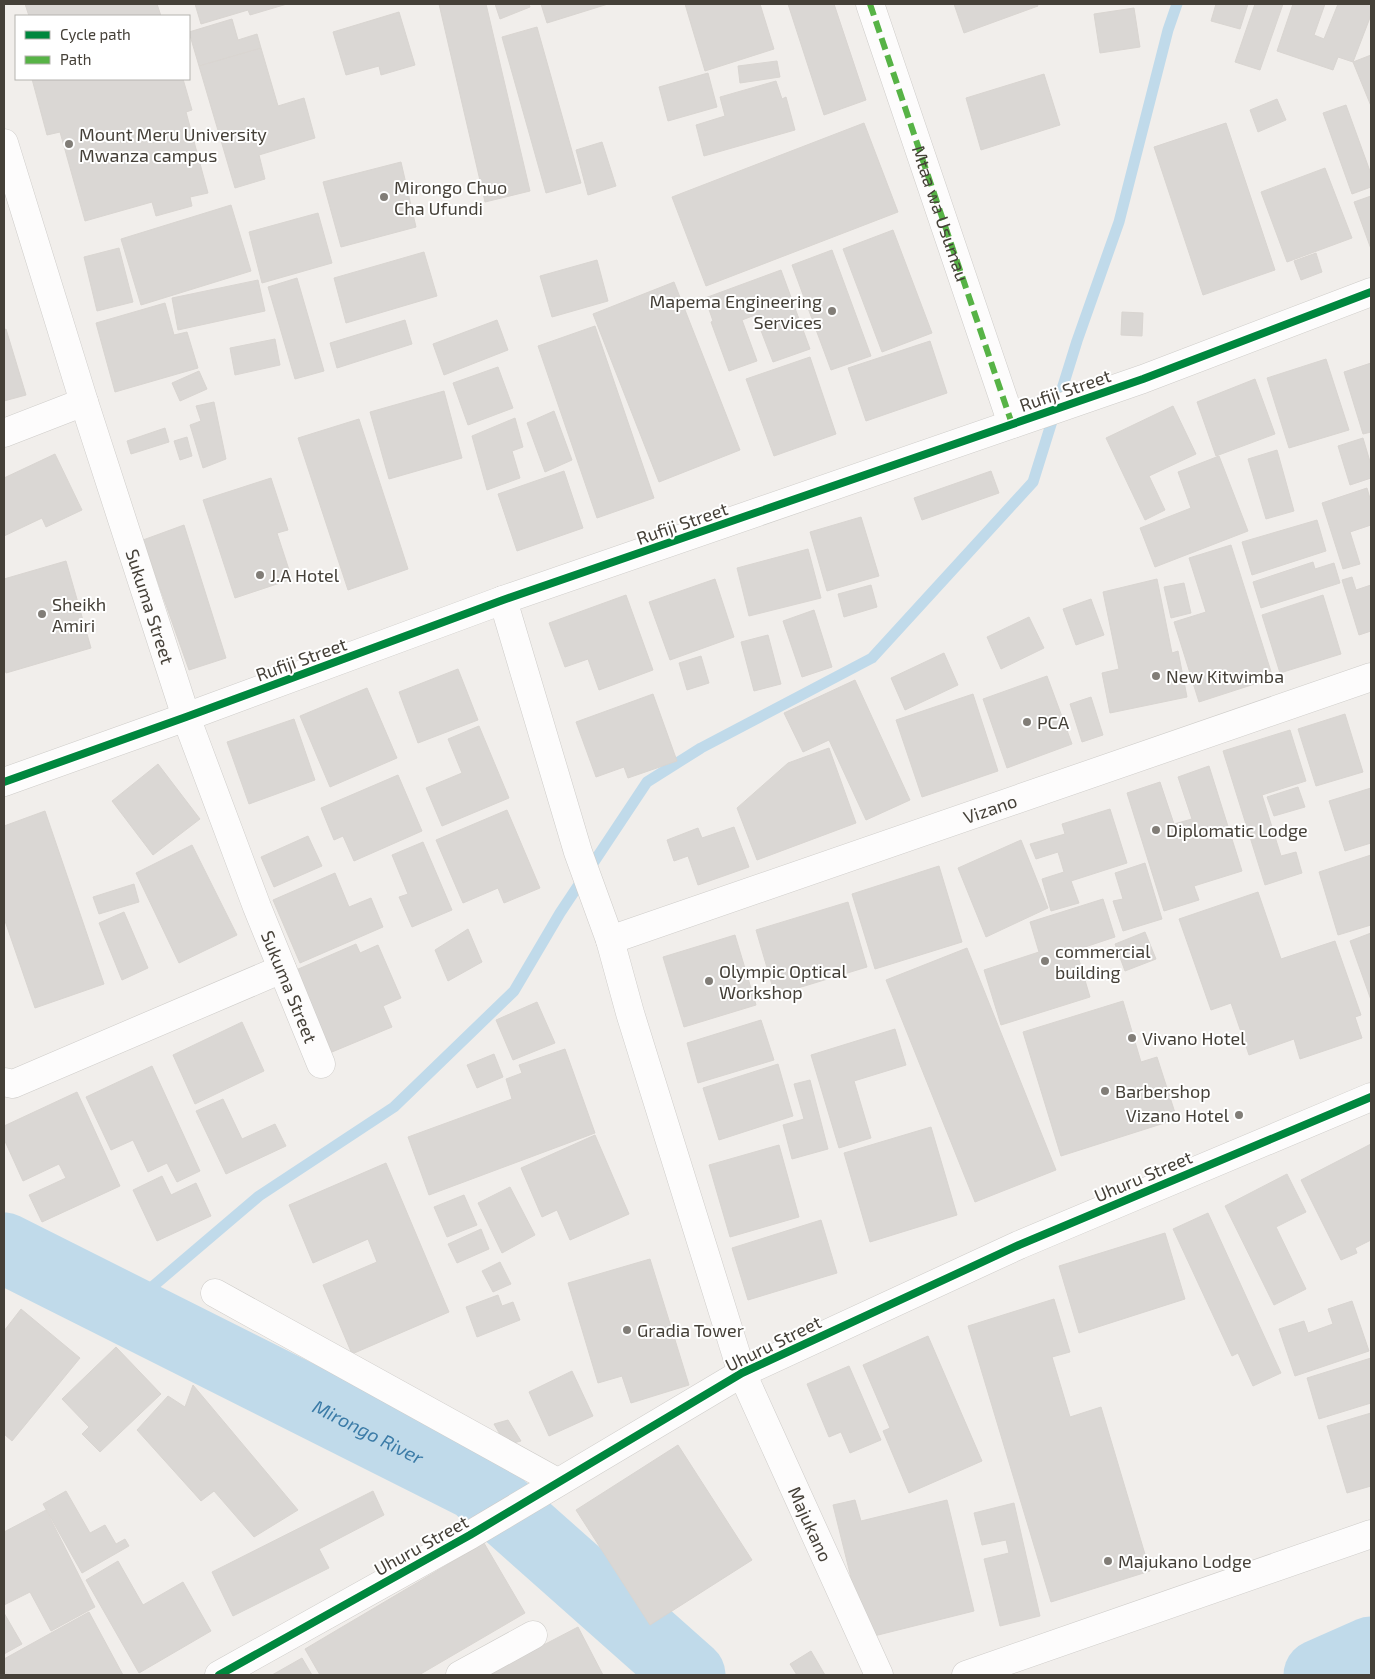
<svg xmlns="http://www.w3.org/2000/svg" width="1375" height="1679" font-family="'Exo 2',sans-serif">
<rect width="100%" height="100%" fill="#f1eeeb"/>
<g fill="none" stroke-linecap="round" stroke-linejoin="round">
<path stroke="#c0daea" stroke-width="11" d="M125,1310L259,1196L394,1107L514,991L560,913L647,782L701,748L872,658L1033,482L1077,341L1119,222L1168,30L1177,4"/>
<g stroke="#c0daea" stroke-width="71">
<path id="s1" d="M4,1248L476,1485L690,1675"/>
<path d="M1319,1675L1371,1652"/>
</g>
</g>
<path fill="#dad7d4" stroke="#d9d5d1" d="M25,4H157L161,16H29Z
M195,4H287L250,15L248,10L201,24Z
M439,4H486L530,191L485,202Z
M495,4H529L530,7L500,19Z
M541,4H608L547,23Z
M685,4H760L774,49L705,71Z
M788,4H834L866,100L824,115Z
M954,4H1037L1038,6L964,33Z
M1216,4H1248L1240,29L1211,21Z
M1255,4H1283L1260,70L1235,62Z
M1293,4H1325L1314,35L1324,39L1338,4H1371V15L1353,62L1338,57L1333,70L1277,51Z
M1134,8L1140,47L1100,53L1094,14Z
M399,12L415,65L381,75L379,66L346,75L333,32Z
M232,19L238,40L257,34L261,48L199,66L189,32Z
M537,27L581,183L546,193L502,37Z
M261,48L278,106L304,98L315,138L259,155L265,179L235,188L199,66Z
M1371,55V106L1353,62Z
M777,61L780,77L740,83L738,66Z
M708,73L717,107L668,121L659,87Z
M1044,74L1060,125L981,150L966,98Z
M32,79H183L192,110L186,112L208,193L190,197L192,206L156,216L152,202L85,221L60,132L47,135Z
M776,81L782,99L786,97L795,130L704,156L696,125L725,116L720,97Z
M1277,99L1286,120L1258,132L1250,110Z
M1346,105L1371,174V187L1352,194L1323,113Z
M864,123L898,212L706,286L672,197Z
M1226,123L1275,270L1203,295L1154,147Z
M602,142L616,186L588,195L576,150Z
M401,162L416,227L341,247L323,182Z
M1325,168L1352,238L1287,262L1261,192Z
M1371,196V249L1354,202Z
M231,205L251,271L141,305L121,239Z
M318,213L332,263L262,283L249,232Z
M893,230L932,333L882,352L843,249Z
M119,248L133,302L97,311L84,257Z
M832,250L871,356L831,370L792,265Z
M424,252L437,296L346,323L334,278Z
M1316,253L1322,272L1301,280L1294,261Z
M597,260L608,301L552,317L540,276Z
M781,270L810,349L773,362L755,315L742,320L757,361L729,371L711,322L713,321L705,298Z
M297,278L324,371L295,379L268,287Z
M258,280L265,311L178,330L172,298Z
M674,282L740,450L659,482L593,314Z
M165,303L174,335L187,332L198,368L115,392L96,323Z
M1122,312L1143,313L1142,336L1121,335Z
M405,320L412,344L337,368L330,343Z
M497,320L508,350L444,375L433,344Z
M595,326L654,498L597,518L538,346Z
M6,329L26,395L4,401V330Z
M275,339L280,365L235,375L230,348Z
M930,341L947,393L866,421L848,368Z
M810,357L836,434L774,456L746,379Z
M1326,359L1349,430L1289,448L1267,378Z
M1371,363V432L1363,434L1344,372Z
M498,367L513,408L468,425L453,383Z
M199,371L207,389L180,401L172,383Z
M1255,379L1275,434L1216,456L1197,402Z
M444,391L462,458L389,479L370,412Z
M214,402L226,459L203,468L190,425L201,421L196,406Z
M1173,406L1196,454L1149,476L1165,510L1145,520L1106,438Z
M554,411L572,460L545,472L527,423Z
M515,418L523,447L512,451L520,478L487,490L472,436Z
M359,419L408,569L348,590L298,438Z
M165,428L169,442L131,454L127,441Z
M187,437L192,456L180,460L174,441Z
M1363,438L1371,465V478L1350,485L1338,446Z
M1277,450L1294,511L1266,519L1248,459Z
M55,454L82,510L46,527L42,518L4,536V478Z
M1219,456L1248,531L1155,567L1140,528L1191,508L1178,472Z
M564,471L583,528L517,551L498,494Z
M991,471L999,493L922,520L914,498Z
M271,478L288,530L277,533L292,579L235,598L203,500Z
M1367,488L1371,502V525L1350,532L1360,564L1343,569L1322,503Z
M861,517L879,576L827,591L810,532Z
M1317,520L1326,551L1252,575L1242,542Z
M184,525L226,658L189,670L143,540Z
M1231,545L1273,678L1199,702L1174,622L1206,612L1189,558Z
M808,549L821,598L749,616L737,568Z
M66,561L91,648L6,673L4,666V579Z
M1313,562L1315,569L1334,563L1340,583L1261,608L1253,582Z
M1352,577L1356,590L1371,585V631L1359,635L1342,580Z
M715,579L734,637L670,660L649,602Z
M1157,579L1172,653L1178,651L1187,697L1110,713L1102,673L1119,669L1103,592Z
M1184,583L1191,613L1171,618L1164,587Z
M871,585L877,607L844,617L838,594Z
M626,595L653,670L599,690L588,659L565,667L549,623Z
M1323,595L1341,654L1280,673L1262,615Z
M1091,599L1104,635L1076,645L1063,609Z
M814,610L832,667L802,677L783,621Z
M1029,617L1044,648L1001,669L987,637Z
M768,635L781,684L754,691L741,642Z
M944,653L958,685L905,710L891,678Z
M701,656L709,683L687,690L679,663Z
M458,669L478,720L418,743L399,692Z
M1047,676L1072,744L1007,768L983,699Z
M855,680L910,800L866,820L829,740L803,752L784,713Z
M367,688L397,758L330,787L300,716Z
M653,694L677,761L628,778L624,767L596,777L576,722Z
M973,694L998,771L922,797L896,720Z
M1091,697L1103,735L1082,742L1070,704Z
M1345,714L1363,772L1316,786L1298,729Z
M294,719L315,780L249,804L227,742Z
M479,726L509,798L442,826L426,788L462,773L448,739Z
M1290,730L1306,781L1262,795L1281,856L1296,852L1302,873L1265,885L1223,751Z
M829,748L856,823L757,860L737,808L788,763Z
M158,764L200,819L153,855L112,801Z
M1209,766L1242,871L1194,886L1199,900L1164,911L1127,793L1160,782L1174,824L1192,819L1178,777Z
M398,775L422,831L354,861L343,836L334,840L321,808Z
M1298,787L1305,807L1274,816L1267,797Z
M1371,788V843L1345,851L1329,801Z
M1110,809L1127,863L1071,881L1079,903L1051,911L1042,879L1064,872L1058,852L1036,859L1030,844L1065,834L1062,824Z
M507,810L540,888L504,903L498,888L463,903L436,840Z
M45,811L104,984L35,1008L4,918V826Z
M734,827L749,867L698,885L688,856L674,861L667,840L698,828L702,838Z
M308,836L322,866L274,887L261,857Z
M1021,840L1048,908L986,937L958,868Z
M423,842L452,910L412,927L399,897L408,894L392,855Z
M192,845L237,935L179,963L136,873Z
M1371,855V925L1338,935L1319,872Z
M1145,863L1162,919L1123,931L1113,901L1123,899L1115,873Z
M939,866L962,942L875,969L852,894Z
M335,873L349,907L371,898L383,927L300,963L273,900Z
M134,884L139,902L99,914L93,897Z
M1258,892L1281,959L1335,941L1361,1015L1355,1017L1362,1038L1300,1059L1294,1039L1249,1055L1231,1003L1211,1010L1179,919Z
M1103,899L1115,937L1076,950L1090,997L1001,1025L984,970L1039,952L1030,922Z
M848,902L867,967L775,995L756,930Z
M124,912L148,968L122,980L99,923Z
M468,929L482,962L448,981L435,950Z
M1145,932L1156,959L1125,971L1115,944Z
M1371,933V1000L1350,941Z
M735,935L756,1005L684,1027L663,957Z
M356,944L360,953L378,945L401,998L383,1006L392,1027L332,1052L296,970Z
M967,948L1056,1170L975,1202L886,980Z
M1123,1001L1141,1062L1157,1057L1177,1119L1061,1156L1023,1032Z
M537,1002L555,1043L513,1060L496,1020Z
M761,1020L774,1060L698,1083L687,1043Z
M242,1022L264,1071L195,1104L173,1055Z
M895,1029L906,1065L854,1081L871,1138L839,1148L811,1055Z
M565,1049L595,1133L429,1195L408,1137L512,1099L506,1079L522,1073L519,1065Z
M494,1054L503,1077L477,1088L467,1065Z
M778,1064L793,1116L719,1140L703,1088Z
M152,1066L200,1171L177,1182L167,1163L148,1172L133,1140L111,1150L86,1097Z
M810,1080L828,1149L792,1159L783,1125L804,1119L794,1084Z
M77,1092L120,1186L42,1222L29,1195L66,1178L59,1164L23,1181L4,1139V1126Z
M223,1099L242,1139L275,1124L286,1146L226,1174L196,1111Z
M931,1127L957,1215L870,1242L844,1153Z
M595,1135L629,1214L570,1240L557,1210L542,1217L521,1168Z
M1371,1144V1240L1355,1248L1357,1253L1341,1260L1301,1180Z
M779,1145L799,1217L730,1237L709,1165Z
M386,1163L449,1312L352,1354L323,1285L377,1262L368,1239L313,1263L289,1205Z
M1287,1174L1306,1212L1276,1227L1306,1289L1274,1305L1225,1206Z
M162,1176L171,1195L196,1183L211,1216L157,1241L133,1190Z
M510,1187L535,1235L502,1253L478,1203Z
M464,1195L477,1225L447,1237L434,1207Z
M1208,1213L1281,1373L1253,1386L1238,1353L1232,1356L1173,1229Z
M821,1220L837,1273L748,1300L732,1248Z
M481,1229L489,1249L457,1263L448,1244Z
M1165,1233L1185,1299L1079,1333L1059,1266Z
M650,1259L689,1385L631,1403L622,1376L598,1383L568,1283Z
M500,1262L511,1284L493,1292L482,1271Z
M498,1295L502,1306L513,1302L520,1320L477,1337L466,1307Z
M1054,1299L1070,1352L1052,1357L1070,1417L1101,1407L1150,1571L1051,1602L968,1326Z
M1352,1301L1369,1351L1295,1376L1279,1329L1304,1321L1308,1333L1333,1324L1328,1309Z
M21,1309L80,1358L12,1441L4,1434V1331Z
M928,1336L982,1461L909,1493L883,1431L890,1428L863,1365Z
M116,1347L161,1394L100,1452L82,1434L89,1427L62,1399Z
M1371,1358V1403L1319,1419L1307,1378Z
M849,1366L881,1440L850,1453L841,1432L829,1437L807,1384Z
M572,1371L593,1416L549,1436L529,1392Z
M193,1385L298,1510L254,1537L214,1491L201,1501L137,1430L168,1396L185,1407Z
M1371,1413V1486L1347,1493L1327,1426Z
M508,1420L521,1441L506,1445L494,1424Z
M678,1445L752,1560L650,1625L576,1510Z
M66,1491L90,1533L105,1525L116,1544L125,1539L129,1546L82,1573L43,1504Z
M373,1491L384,1515L319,1549L329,1568L233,1616L212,1572Z
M855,1500L861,1521L947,1500L974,1611L866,1638L833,1505Z
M1014,1503L1040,1616L1000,1626L984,1559L1009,1553L1006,1540L982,1545L974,1513Z
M46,1510L95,1607L51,1631L30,1592L4,1605V1532Z
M484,1543L525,1613L419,1675H320L305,1649Z
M118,1561L143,1605L183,1582L211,1631L139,1673L86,1580Z
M89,1612L123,1675H4V1659Z
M4,1613L22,1644L4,1654Z
M578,1627L603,1675H486Z
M811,1651L825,1675H797L790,1664Z
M302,1658L312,1675H272Z"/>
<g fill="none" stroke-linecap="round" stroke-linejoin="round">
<defs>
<g id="minor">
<path d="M870,4L1012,424"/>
<path id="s2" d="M4,143L84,402L186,717L257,907L321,1064"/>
<path d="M4,433L84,402"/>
<path id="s3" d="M503,600L578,852L610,940L630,1013L742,1373L879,1675"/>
<path d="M4,782L186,717L503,600L1143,379L1371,292"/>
<path id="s4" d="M610,940L1371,677"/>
<path d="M4,1082L13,1084L282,969"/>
<path d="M215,1293L557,1482"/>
<path d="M219,1675L470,1535L742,1373L1019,1245L1371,1097"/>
<path d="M460,1675L533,1635"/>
<path d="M966,1675L1371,1534"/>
</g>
</defs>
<use href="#minor" stroke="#ceccc9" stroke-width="29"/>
<use href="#minor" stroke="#fdfcfc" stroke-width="28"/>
<path stroke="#57b346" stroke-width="6" stroke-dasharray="12 6" stroke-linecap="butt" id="s5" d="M870,4L1012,424"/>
<defs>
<path id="cycleway" d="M4,782L186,717L503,600L1143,379L1371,292
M219,1675L470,1535L742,1373L1019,1245L1371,1097"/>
</defs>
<use href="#cycleway" stroke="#fff" stroke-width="11"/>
<use href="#cycleway" stroke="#00873e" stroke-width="8"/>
</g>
<g fill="#817d77" stroke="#fff" stroke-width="2">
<circle cx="69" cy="144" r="5"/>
<circle cx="384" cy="197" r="5"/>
<circle cx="832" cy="311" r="5"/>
<circle cx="260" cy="575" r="5"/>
<circle cx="42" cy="614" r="5"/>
<circle cx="1156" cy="676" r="5"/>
<circle cx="1027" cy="722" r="5"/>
<circle cx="1156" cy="830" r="5"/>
<circle cx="1045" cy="961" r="5"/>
<circle cx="709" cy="981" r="5"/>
<circle cx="1132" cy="1038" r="5"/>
<circle cx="1105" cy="1091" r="5"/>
<circle cx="1239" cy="1115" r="5"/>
<circle cx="627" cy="1330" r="5"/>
<circle cx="1108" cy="1561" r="5"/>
</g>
<g text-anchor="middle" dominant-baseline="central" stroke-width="4" stroke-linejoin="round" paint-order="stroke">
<g font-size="18" fill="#454038" stroke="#fff" text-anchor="start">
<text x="79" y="134">Mount Meru University<tspan x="79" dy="21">Mwanza campus</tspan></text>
<text x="394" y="187">Mirongo Chuo<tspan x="394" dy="21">Cha Ufundi</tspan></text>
<text x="822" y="301" text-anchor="end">Mapema Engineering<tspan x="822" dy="21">Services</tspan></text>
<text x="270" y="575">J.A Hotel</text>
<text x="52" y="604">Sheikh<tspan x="52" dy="21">Amiri</tspan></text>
<text x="1166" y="676">New Kitwimba</text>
<text x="1037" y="722">PCA</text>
<text x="1166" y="830">Diplomatic Lodge</text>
<text x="1055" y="951">commercial<tspan x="1055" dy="21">building</tspan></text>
<text x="719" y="971">Olympic Optical<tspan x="719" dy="21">Workshop</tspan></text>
<text x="1142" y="1038">Vivano Hotel</text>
<text x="1115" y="1091">Barbershop</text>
<text x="1229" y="1115" text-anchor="end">Vizano Hotel</text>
<text x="637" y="1330">Gradia Tower</text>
<text x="1118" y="1561">Majukano Lodge</text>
</g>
<g font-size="18" fill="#454038" stroke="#fff">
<text stroke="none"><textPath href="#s5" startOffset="221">Mtaa wa Usumau</textPath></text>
<text transform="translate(1065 390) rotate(-19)">Rufiji Street</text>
<text transform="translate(682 523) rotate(-19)">Rufiji Street</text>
<text stroke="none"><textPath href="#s2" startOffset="486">Sukuma Street</textPath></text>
<text transform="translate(301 659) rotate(-20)">Rufiji Street</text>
<text stroke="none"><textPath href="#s4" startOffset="402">Vizano</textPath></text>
<text stroke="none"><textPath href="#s2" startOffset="891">Sukuma Street</textPath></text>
<text transform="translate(1143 1176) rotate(-23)">Uhuru Street</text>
<text transform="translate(773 1343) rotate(-26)">Uhuru Street</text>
<text stroke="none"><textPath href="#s3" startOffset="975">Majukano</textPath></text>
<text transform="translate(421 1545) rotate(-29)">Uhuru Street</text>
</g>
<g font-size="19" font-style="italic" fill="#3b7ba7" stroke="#fff">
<text stroke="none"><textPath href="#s1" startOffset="408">Mirongo River</textPath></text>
</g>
</g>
<rect width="1375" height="1679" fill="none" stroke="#454038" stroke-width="10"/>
<rect x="15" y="15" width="175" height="65" fill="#ffffff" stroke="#b5b3af"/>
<rect x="25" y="31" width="25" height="8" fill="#00873e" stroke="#b5b3af"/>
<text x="60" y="40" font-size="15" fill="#454038">Cycle path</text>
<rect x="25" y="56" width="25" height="8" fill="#57b346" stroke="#b5b3af"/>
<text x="60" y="65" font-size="15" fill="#454038">Path</text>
</svg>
